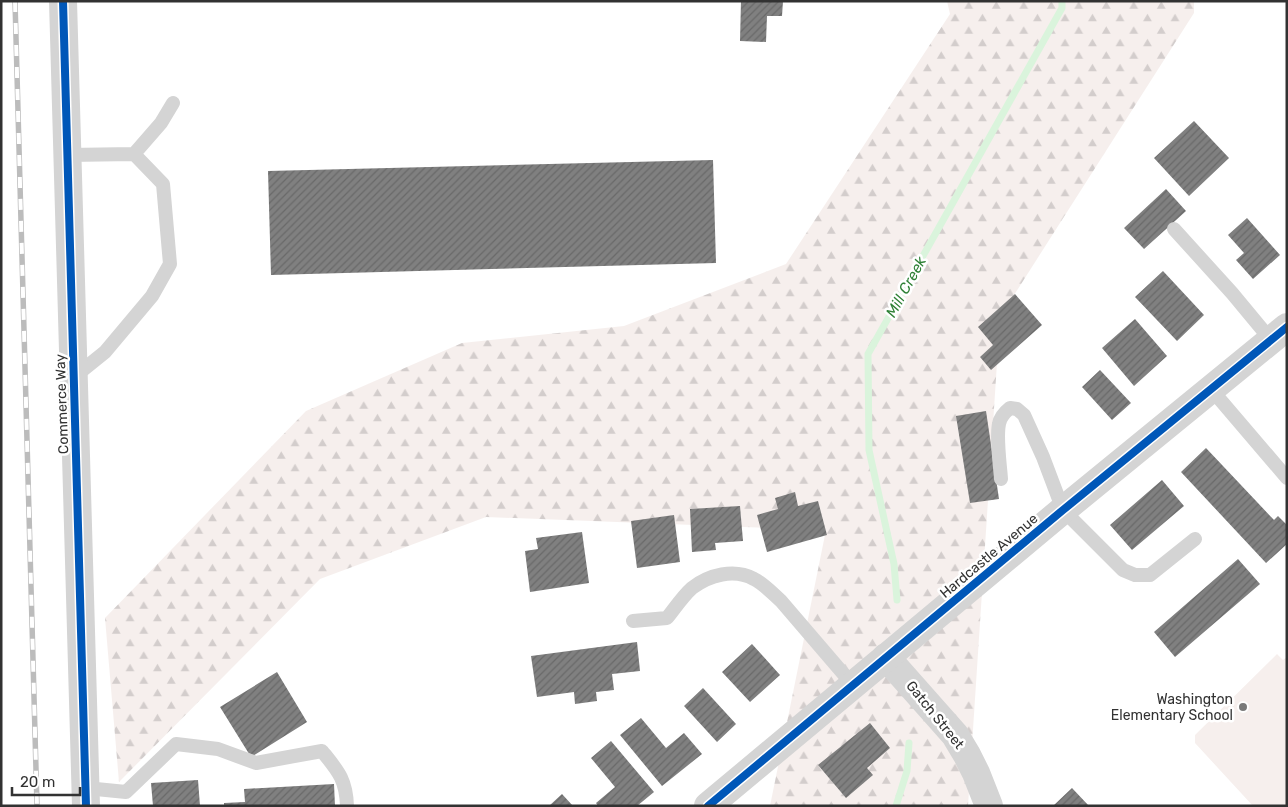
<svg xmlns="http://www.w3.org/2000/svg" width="1288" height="807" font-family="Rubik,sans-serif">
<defs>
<pattern id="forest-firs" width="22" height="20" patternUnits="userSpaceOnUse" patternTransform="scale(1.25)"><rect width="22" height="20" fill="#f6efed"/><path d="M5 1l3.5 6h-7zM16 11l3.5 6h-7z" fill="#d3cdcc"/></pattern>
<pattern id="building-hatch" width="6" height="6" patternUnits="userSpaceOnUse" patternTransform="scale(1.25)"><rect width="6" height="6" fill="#808080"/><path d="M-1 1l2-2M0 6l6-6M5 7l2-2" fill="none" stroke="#696969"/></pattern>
</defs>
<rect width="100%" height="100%" fill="#fff"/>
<path fill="url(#forest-firs)" d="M947,1H1194V13L1000,317L968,806H770L826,530L486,517L320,579L119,782L105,618L306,411L462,343L624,326L786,264L950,14Z"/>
<path fill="#f6efed" d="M1277,654L1283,660L1287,657V805L1285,806H1253L1195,743V735Z"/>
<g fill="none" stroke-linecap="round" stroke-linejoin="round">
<path stroke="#daf4dc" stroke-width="7" d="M897,600L894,564L869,450L868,354L1062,8V1
M896,806L907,771L909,743"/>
</g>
<path fill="url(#building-hatch)" d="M741,1H783L782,16H767L766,42L740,41Z
M1194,121L1229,158L1189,196L1154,158Z
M713,160L716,263L271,275L268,171Z
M1166,189L1186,211L1144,249L1124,228Z
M1247,218L1280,255L1253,279L1236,260L1244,253L1228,235Z
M1163,271L1204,315L1177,341L1135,297Z
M1015,294L1042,325L991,370L980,357L993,345L978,327Z
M1135,319L1167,356L1134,386L1102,348Z
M1100,370L1131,403L1112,420L1082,387Z
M986,411L999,499L970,503L956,416Z
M1206,448L1274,520L1278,516L1287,525V544L1266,563L1181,472Z
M1162,480L1184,506L1132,550L1110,525Z
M795,492L798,506L818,501L827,535L767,552L757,515L778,509L775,498Z
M740,506L743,541L715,543L716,550L692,552L690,509Z
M674,515L680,562L637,568L631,521Z
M582,532L589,583L530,592L525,551L538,549L536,538Z
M1238,559L1260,584L1175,657L1154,632Z
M637,642L640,671L612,674L614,690L596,692L597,701L575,704L574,692L537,697L531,656Z
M752,644L780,675L750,702L722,672Z
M277,672L307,722L251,757L220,707Z
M703,688L736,724L717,742L684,706Z
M641,718L666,748L684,733L702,754L662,786L620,735Z
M870,723L890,748L867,768L873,775L846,798L818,765Z
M611,741L654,792L637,806H598L596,803L615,787L591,758Z
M198,780L200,806H153L151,783Z
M334,784L335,806H224V803L245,802L244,789Z
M1072,788L1089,806H1053Z
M562,794L573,806H549Z"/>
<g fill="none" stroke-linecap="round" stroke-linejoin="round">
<path stroke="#d4d4d4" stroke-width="14" d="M134,154L161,123L173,103
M68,155L134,154L163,184L170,264L152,296L105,352L74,377
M1174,229L1232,293L1271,340
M1211,389L1287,478
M1001,479C1000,464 996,438 999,424C1000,417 1005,412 1010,408L1017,409L1024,415L1043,457L1063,510L1123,570L1135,575H1150L1195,539
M633,621L667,618C675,608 683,596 692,588C709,575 734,568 754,579C764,584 772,593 781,601L853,685
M86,788L126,792L176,744L218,749L256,763L322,751C338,771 346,779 347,806"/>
<path stroke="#d4d4d4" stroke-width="28" d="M63,1L86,806
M886,657L955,735L967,755L976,773L989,806"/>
<path stroke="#d4d4d4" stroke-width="28" d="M708,806L1063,510L1287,327"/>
<defs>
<path id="rail" d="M15,1L37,806"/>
</defs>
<use href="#rail" stroke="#bcbcbc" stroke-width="5.5"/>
<use href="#rail" stroke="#fff" stroke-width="4" stroke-dasharray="11" stroke-linecap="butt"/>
<defs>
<path id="cycleway" d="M63,1L86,806
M708,806L1063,510L1287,327"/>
</defs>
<use href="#cycleway" stroke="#fff" stroke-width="11"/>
<use href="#cycleway" stroke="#0057b8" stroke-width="8"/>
</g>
<circle fill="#7a7a7a" stroke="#fff" stroke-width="2" cx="1243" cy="707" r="5"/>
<g text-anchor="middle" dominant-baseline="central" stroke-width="5" stroke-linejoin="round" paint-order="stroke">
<g font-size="14" fill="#323232" stroke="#fff">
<text transform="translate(62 404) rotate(-92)">Commerce Way</text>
<text transform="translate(989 556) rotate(-40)">Hardcastle Avenue</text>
<text transform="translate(935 715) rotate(51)">Gatch Street</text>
</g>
<g font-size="14" fill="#323232" stroke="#fff" text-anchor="end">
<text x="1233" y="699">Washington<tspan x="1233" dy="16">Elementary School</tspan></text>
</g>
<g font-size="15" font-style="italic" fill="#2f8136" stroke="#fff">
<text transform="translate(906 287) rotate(-61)">Mill Creek</text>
</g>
</g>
<rect width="1288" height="807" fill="none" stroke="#323232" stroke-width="5"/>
<path d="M12 787v8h68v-8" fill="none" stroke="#323232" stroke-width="2.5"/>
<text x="20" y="787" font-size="15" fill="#323232" stroke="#ffffff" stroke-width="4" paint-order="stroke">20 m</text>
</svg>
